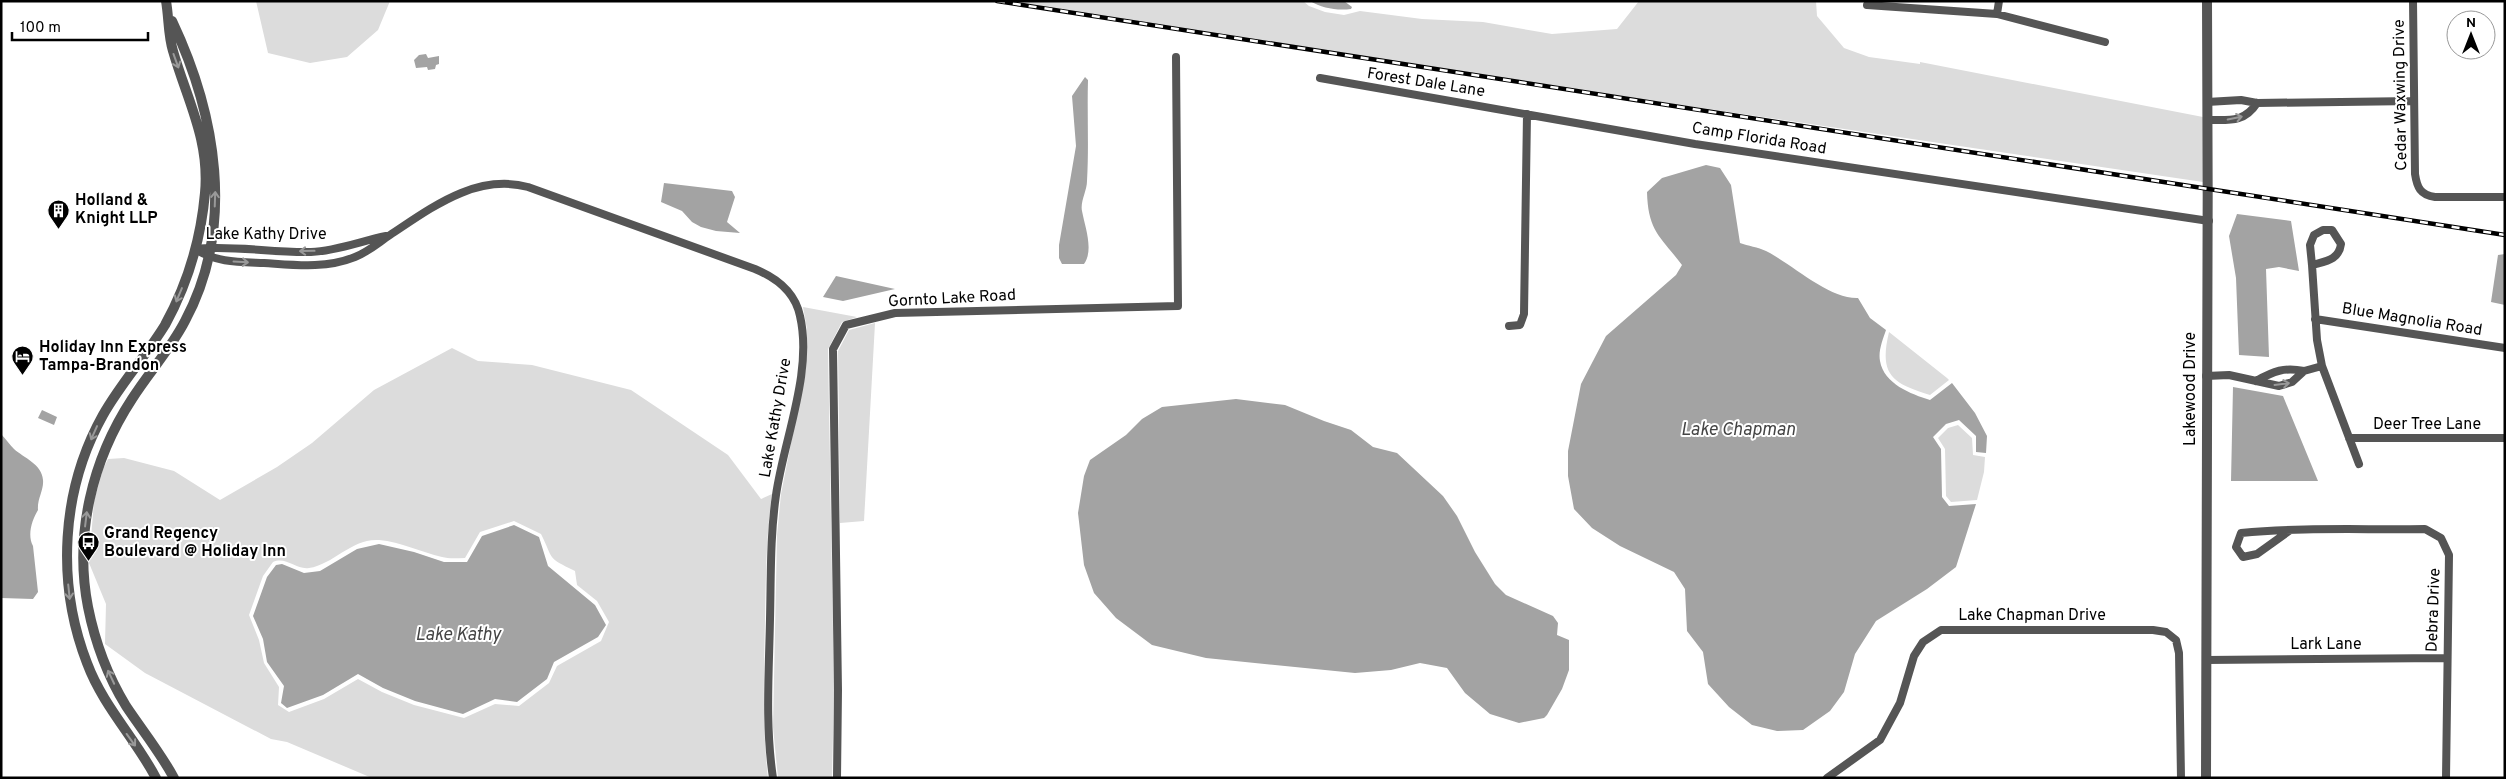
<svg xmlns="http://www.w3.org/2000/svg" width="2506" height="779" font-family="Overpass,sans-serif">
<rect width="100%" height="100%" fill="#fff"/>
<path fill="#dcdcdc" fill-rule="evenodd" d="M256,1H390L378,30L347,57L310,63L268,53Z
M1004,1H1303L1309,6L1325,12L1344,15L1360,11L1422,19L1483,22L1552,34L1617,29L1639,1H1816L1817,16L1844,48L1869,57L1920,64V62L2203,117V182L1647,100Z
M803,307L857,317L842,322L828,349L834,690L832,778H778L773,727L777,535L781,494L806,367L807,329Z
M875,323L864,521L840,523L838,351L849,330Z
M1889,332L1947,378L1949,380L1930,395C1891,383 1879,374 1889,332Z
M452,348L478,361L532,365L631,390L728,455L761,499L772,494C766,536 766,578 765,620C764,673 762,725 768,778H372L287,742L271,739L145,673L105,644L106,604L89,563L94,501L103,469L108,459L124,458L174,471L220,500L277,467L312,443L374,390ZM514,521L541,534C554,560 546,557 575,571L577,585L597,601L609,622L601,641L557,666L549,683L519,706L495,704L464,718L414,705L382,692L358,679L324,699L289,712L278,705L279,687L264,663L259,640L249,615L263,576L273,562C286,556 296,570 309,568C334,564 352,538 379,540C401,542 421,552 442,557C449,559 458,558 465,558L480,532Z
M1958,425L1972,438L1973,455L1985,457L1984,472L1977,500L1951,502L1946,496L1945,449L1938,438L1948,428Z"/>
<path fill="#a3a3a3" d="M1310,1H1344L1352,7L1351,9C1337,11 1322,8 1310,1Z
M426,54L428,58L439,56V64L436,65L435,69L428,70L427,67L416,68L414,60L419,55Z
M1085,77L1088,80C1087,114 1089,147 1087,181C1087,191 1080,201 1082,211C1085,227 1094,250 1084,264H1062L1059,258V245L1076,146L1072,96Z
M1706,165L1720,168L1731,185L1740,243C1748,246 1758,247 1766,251C1792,264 1829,299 1858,298L1870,318L1886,330C1883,339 1878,351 1880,361C1884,384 1911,394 1930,400L1952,383L1975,413L1987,436L1986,453L1976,452V436L1959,420L1946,424L1933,437L1941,449L1942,497L1949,506L1976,504L1956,567L1927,589L1876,621L1855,654L1844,692L1830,711L1803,730L1777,731L1752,725L1729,707L1708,684L1703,652L1687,631L1685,589L1674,572L1620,546L1592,528L1574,509L1568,476V451L1581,384L1606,336L1676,275L1682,265C1660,236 1648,231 1647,192L1662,178Z
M664,183L732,191L735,197L727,222L740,233L716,231L701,227L692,222L682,211L661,202Z
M2237,214L2291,221L2299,271L2279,267L2266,269L2269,357L2239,355L2236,278L2229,236Z
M2505,254V305L2491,302L2498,255Z
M836,276L895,289L843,301L823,297Z
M2233,387L2283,396L2318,481H2231Z
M1236,399L1285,405L1324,421L1351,430L1373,447L1397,453L1443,496L1457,516L1475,552L1495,584L1506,595L1553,616L1558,623L1557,635L1569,640V670L1562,689L1547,715L1544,718L1519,723L1490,714L1465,693L1447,668L1420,663L1391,670L1355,673L1206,658L1152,645L1116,618L1094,593L1084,565L1078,513L1084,476L1090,460L1126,435L1142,419L1162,407Z
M42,410L57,417L54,425L38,418Z
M1,434C6,439 10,445 14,449C24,458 42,464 43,480C44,490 37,499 38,510C32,520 27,535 33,546L38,592L33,599L1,598Z
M514,525L539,537L548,566L595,605L606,625L598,637L554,662L547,679L517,702L495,699L463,714L415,701L383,688L358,674L323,695L287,708L281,703L284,686L267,662L263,639L253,616L267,577L276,565L282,564L304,573L320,571L357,549L379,544L414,552L444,562H467L482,536Z"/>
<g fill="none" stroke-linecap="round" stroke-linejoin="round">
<path stroke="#555" stroke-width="8" d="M2413,1L2415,174C2417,187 2420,195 2435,197H2505
M1867,5L1997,14L2105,42
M1997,14L1999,1
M1320,78L1695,144L2209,221
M2207,102L2241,100L2257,103L2414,101
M2208,120C2229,120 2244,123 2257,103
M195,249C217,263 240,262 264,263C295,265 325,269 355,257C368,252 378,243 390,235C431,208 476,173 528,187L755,269C777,278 795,292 800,316C813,372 784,439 776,495C770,536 771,578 770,619C769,672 765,725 773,778
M195,249C234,245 272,253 311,252C337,251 361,241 386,236
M2312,265C2326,261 2339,260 2341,244L2332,230H2323L2314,235L2310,245L2312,265L2317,340L2322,366L2359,464
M2315,319L2505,348
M1509,326L1520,325L1524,314L1527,114
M2206,376L2229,375L2279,386L2292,382L2304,371L2322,366
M2256,381C2274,371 2284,367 2304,371
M2349,438H2505
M2289,531L2257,554L2243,557L2236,547L2241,533C2302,527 2364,530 2425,529L2441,538L2449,555L2446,778
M2206,660L2446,658
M837,778L838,690L833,349L846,325L895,313L1178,306L1176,57
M1827,778L1880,740L1900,703L1914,656L1923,642L1941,630H2153L2166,632L2176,640L2179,653L2181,778"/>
<path stroke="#555" stroke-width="10" d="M172,21C216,114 236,226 185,321C170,350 149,372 132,399C92,460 74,535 88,607C95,642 107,675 126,706C142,730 160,752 174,778
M156,778C135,738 103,706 87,663C56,583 61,490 103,415C121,383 146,356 165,325C187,285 201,238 205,193C210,140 187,100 173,51C168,35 169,18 166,1
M2206,778C2206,519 2209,260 2207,1"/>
<defs>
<path id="rail" d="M997,1L2505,235"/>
</defs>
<use href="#rail" stroke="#000" stroke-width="4.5"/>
<use href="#rail" stroke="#fff" stroke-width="2.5" stroke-dasharray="8" stroke-linecap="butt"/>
</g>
<defs><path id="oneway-shaft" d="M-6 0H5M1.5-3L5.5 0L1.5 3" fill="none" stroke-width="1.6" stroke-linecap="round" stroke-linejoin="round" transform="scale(1.25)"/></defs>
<g stroke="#999">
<use href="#oneway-shaft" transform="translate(176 61) rotate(70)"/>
<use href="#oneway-shaft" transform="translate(2235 118) rotate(-12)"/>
<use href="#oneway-shaft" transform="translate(215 199) rotate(-88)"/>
<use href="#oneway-shaft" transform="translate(307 251) rotate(179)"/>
<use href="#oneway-shaft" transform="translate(241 262) rotate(3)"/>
<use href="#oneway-shaft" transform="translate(179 295) rotate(113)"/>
<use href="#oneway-shaft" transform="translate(2282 384) rotate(-7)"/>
<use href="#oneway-shaft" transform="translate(94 433) rotate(114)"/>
<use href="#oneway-shaft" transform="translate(86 519) rotate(-83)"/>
<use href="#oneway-shaft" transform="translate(69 592) rotate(84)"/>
<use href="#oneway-shaft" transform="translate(111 677) rotate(-115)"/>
<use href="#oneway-shaft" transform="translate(131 740) rotate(54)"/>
</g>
<defs>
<symbol id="building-pin" viewBox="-11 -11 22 30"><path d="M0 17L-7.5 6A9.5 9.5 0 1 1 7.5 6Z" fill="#000" stroke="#fff"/><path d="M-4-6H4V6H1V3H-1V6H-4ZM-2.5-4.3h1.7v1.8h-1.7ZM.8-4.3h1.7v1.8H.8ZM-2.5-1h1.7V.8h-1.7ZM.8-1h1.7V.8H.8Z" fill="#fff"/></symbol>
<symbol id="hotel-pin" viewBox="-11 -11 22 30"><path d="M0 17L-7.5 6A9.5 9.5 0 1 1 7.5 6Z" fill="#000" stroke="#fff"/><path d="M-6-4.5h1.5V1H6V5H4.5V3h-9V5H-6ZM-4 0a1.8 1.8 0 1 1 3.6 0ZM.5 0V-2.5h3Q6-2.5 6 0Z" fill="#fff"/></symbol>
<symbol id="bus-pin" viewBox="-11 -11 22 30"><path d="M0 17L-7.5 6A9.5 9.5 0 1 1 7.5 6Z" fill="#000" stroke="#fff"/><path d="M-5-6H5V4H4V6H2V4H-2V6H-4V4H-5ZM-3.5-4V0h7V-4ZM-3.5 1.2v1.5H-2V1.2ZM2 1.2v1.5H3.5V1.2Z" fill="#fff"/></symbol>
</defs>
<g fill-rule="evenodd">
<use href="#building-pin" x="46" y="198" width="25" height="34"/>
<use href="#hotel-pin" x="10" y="344" width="25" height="34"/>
<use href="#bus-pin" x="76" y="530" width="25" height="34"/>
</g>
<g text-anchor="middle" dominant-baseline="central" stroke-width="4" stroke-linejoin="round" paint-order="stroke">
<g font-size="16" fill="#000" stroke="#fff">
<text transform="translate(1426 83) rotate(9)">Forest Dale Lane</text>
<text transform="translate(2401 95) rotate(-91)">Cedar Waxwing Drive</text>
<text transform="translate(1759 139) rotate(9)">Camp Florida Road</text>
<text x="266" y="235">Lake Kathy Drive</text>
<text transform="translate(952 299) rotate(-3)">Gornto Lake Road</text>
<text transform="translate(2412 320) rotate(9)">Blue Magnolia Road</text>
<text transform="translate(2191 389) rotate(-90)">Lakewood Drive</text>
<text transform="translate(776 418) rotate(-80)">Lake Kathy Drive</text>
<text x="2427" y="425">Deer Tree Lane</text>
<text transform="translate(2434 610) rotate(-88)">Debra Drive</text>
<text x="2032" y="616">Lake Chapman Drive</text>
<text x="2326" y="645">Lark Lane</text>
</g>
<g font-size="16" font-weight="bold" fill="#000" stroke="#fff" text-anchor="start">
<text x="75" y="201">Holland &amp;<tspan x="75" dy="18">Knight LLP</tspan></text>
<text x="39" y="348">Holiday Inn Express<tspan x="39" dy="18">Tampa-Brandon</tspan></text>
<text x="104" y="534">Grand Regency<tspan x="104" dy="18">Boulevard @ Holiday Inn</tspan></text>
</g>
<g font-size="18" font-style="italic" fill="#444" stroke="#fff">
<text x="1738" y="430">Lake Chapman</text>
<text x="458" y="635">Lake Kathy</text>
</g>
</g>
<rect width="2506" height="779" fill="none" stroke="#000000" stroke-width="5"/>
<g transform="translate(2471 35)"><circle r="24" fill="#ffffff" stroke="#999999"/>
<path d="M0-4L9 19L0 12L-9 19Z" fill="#000000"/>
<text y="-8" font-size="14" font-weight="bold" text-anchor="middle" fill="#000000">N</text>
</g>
<path d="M12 32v8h136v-8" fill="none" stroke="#000000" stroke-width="2.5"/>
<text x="20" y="32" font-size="15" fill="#000000" stroke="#ffffff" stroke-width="4" paint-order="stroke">100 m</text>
</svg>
